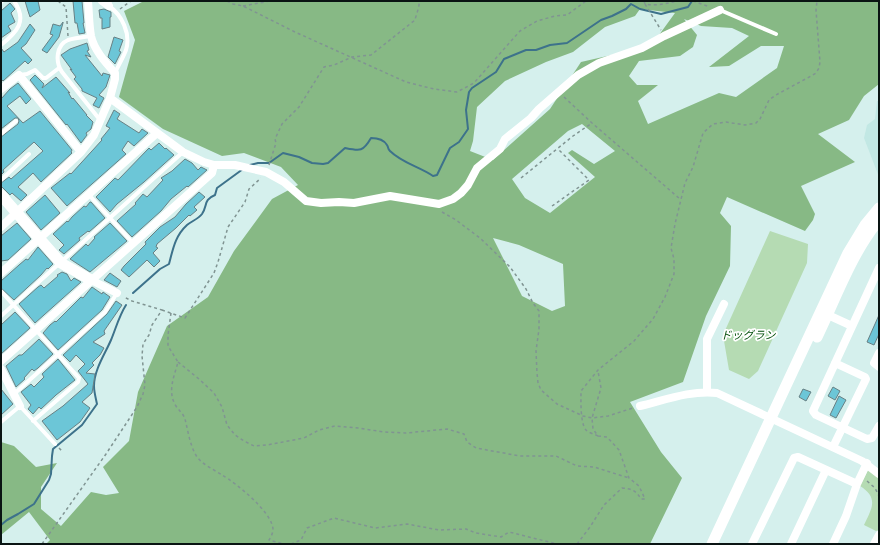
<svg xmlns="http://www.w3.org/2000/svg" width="880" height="545" font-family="'Crimson Pro','Noto Sans JP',serif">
<rect width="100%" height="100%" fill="#d5f0ed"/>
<path fill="#c2e8e4" d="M877,101H879V177L864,138L867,125L875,119Z"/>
<path fill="#b5dbb3" d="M770,231L808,244L807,263L758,371L749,379L729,370L723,335Z
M868,470L873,472L879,479V530L876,531L864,525C872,508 879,498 860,486Z"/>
<path fill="#87b985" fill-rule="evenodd" d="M144,1H879V84L864,96L849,120L818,134L855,162L801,186L815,214L813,220L805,231L727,197L720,213L731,226L730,266L706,316L683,382L630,402L661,452L682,478L650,544H46L50,540L29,512L1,535V442L14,446L36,467L57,463L41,487V509L61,526L91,492L106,495L119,493L103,467L129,441L138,392L167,326L208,297L234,251L272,199L298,185L281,167L244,153L222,156L163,129L119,97L135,40L124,11ZM640,9L675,13L651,46L581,62L550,109L493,160L470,151L473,141L477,107L505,81L546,62L573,52L605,27L635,16ZM684,19L701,26L732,28L749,36L709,67L729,66L761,46H784L777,68L736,97L719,93L648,124L638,101L658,85H637L629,76L639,61L680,56L693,47L697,35ZM582,124L615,151L594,164L572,150L568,153L595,177L550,213L525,198L512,179L568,131ZM493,238L519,245L563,264L565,306L552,311L522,296Z"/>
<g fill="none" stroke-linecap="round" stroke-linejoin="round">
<path stroke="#3d728b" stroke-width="2" d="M250,165L258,163H269L283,153L299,157L312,163L323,164L328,163L345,148C360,151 363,152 371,138C377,138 384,140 387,145C389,148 387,148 390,151C402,163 420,167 433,176L437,175L450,148L459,142L468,129L466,110L469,92L472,88L496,72L504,59L526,50H536L550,45L567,43L601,20L612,16L626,9L631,4L640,9L661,14L688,7L692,1
M133,293L160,269L169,264C173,249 175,236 187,225C192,221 198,219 202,214C208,205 203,200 215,195L217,188L243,169
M1,525L7,520L18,514L34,504L49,480L51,474L52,456L53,449L82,425L97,404C96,399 94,392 94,386C94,370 105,354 111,340C116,328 119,316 126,305"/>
</g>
<path fill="#6cc6d7" stroke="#678084" d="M25,1H38L40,10L30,17L28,11Z
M73,1H82L84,23H83L85,33L79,34L77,23H75Z
M10,3L15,9L11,13L15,22L8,26L11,31L1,38V11Z
M104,9L111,12V17H110V27L102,29V18H100L99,10Z
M63,22V23L59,37L47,53L42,50L53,35L50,34L53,24L60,26Z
M30,24L35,30L26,44L21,48L32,60L28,64L25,61L3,81L1,79V48L4,52L18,42Z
M114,37L123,40L119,51L121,52L115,64L108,57Z
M87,43L89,50L87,51L91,57L85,55L102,76L103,73L110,75L106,87L99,95L104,98L99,108L93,105L97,98L82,91V89L74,79L76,77L70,69L72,70L61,55L70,49Z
M35,75L44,84L42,88L56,77L70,93L68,92L72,99L73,98L87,115H86L93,122L91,129L86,133L87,135L81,143L67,124L66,125L30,80Z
M18,83L31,99L26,104L20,96L7,106L23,123L40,111L72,150L71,152L72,153L41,182L33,173L18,187L27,195L21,201L12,193L10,195L1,186V183L9,177L11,179L43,151L34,142L3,170L4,172L1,175V137L18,124L19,121L18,118H15L1,129V99L10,89Z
M114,110L120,114L117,119L139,133L142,129L148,133L134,146L128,141L122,150L126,154L67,206L51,188L70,173L71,174L102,140L101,139L110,128L106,126Z
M159,143L165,149L166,148L174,155L144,182L117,204L110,212L96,197L115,178L118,180L149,148L151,150Z
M185,159L192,163L198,170L201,167L207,170L188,187L187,186L171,199L161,211L132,237L117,221L136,204L135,203L143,194L147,197L163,180L161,178L172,171Z
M199,192L205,197L194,207L197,210L190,216L189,215L176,228L157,244L156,247L158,248L153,253L160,261L154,267L147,260L129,277L121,270L124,266L146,244L145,242L160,227L175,217L186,204Z
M45,195L60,213L41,230L26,212Z
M90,202H91L105,218L89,232L88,231L79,238L80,240L64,254L59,250L64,245L53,234L67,221L68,222L72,217L84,206L86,207Z
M17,223L31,239L8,260L1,261V236Z
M110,223L127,241L90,272L70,259L86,244L88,246L95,238L94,237Z
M38,247L53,264L48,269L47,268L41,275L14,300L1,288V281L19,265L26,259L28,260Z
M62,272L67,274L71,281L74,278L81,282L35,323L19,304L38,287L41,285L44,288L58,276L57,275Z
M110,273L121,281L117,287L104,280Z
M92,287L102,294L103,292L110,297L102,310L58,350L43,333L50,325L55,321L56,322L81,297L83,298Z
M116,301L122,305L104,331L105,334L93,342L104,348L100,355L92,363L94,365L86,373L95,374L92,393L82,402L90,408L80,422L57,440L42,421L63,406L88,384L78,371L85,364L76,355L70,362L63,355L107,314Z
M15,312L30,328L1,354V325Z
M879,315V334L874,345L867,342Z
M39,339L53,354L38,368L34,371L32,369L24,378L25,379L16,387L6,366L19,355H22Z
M58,359L75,380L56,395L41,409L39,407L33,414L28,409L31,405L21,392L31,384L34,387L44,377L42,374Z
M833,387L840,391L835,400L828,396Z
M1,389L13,404L1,415Z
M803,389L811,392L806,401L799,397Z
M839,396L846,400L836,418L830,415Z"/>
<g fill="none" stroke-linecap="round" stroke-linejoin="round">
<path stroke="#809492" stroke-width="1.5" stroke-dasharray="3 3" stroke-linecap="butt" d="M58,1L66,7L68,36
M227,1L233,4L243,6L295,32L406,82L434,89L457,92L474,83L520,31L537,21L555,16L567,15L586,1
M644,1L645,4C656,6 666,4 676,1
M693,1L710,7
M645,4L661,30
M243,6L270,1
M120,9L131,1
M564,97L592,123L680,199
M269,165L276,143L275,139L282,124L299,107L324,67L334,65L352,57L371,55L415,20C416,15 420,6 419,1
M521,178L573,136L592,123
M552,206L589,180L558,149
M442,212L456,220L480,238L510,267L526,289L533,303L539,311V329L536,351L537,373L538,383L541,390L557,404L583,416L592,418L608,416L633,408
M162,310L185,318L214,273L218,262L228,227L245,202L249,189L261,178
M171,313L168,335V346L178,362C174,377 167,392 176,406C179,411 183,413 185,419C188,431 190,446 197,457C203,465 213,469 222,475C236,483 272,512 273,529C273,533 271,537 269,540L284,544
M178,362L199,379L214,393L222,407L227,425L235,435L244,441L254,446L267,445L304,438L319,430L335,426L358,428L384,432L406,433L447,429L464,434L467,442L476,448L520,456H556L577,466L594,467L629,478
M598,436C594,434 589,433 586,430C580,423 581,400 581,391L598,370L634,341L653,319L665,297L674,274V259L671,248L675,224L685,183L693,167L703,133L713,124L726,122L745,125L756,123L760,119L769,100L776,95L811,76L816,73L819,68L820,62L816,10L817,1
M59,448L63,452
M867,481L875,488L879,496
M42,544L106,454L137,407L143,394L145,385L142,356L143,344L149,335L152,325L162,310L132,301L124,297
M291,544L301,540L307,528L334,518L375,528L407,524L439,530L466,529L476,533L501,537L509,532L557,544
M577,544L590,527L604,505L622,488C631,489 636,490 641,499H645L639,486L629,478L619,450L607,437L598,436L593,429L592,418L601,388L598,371"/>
<path stroke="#fff" stroke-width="4" d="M110,1L109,6C122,15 131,34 126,50C123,58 118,66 115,73
M1,2L2,1
M720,10L776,34
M91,36C84,37 75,38 68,40C56,45 55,62 62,72L100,120
M1,45C17,32 28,21 14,1
M20,75L27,74L35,70L43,78H46L59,68
M1,134L16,121
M1,180L29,154
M89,195L133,243
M1,291L79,378L78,382L33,421
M1,316L183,152
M14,394L105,312L117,293
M1,422L20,406L55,444"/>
<path stroke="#fff" stroke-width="8" d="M88,1C89,12 89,25 91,36C94,50 106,63 115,73V79L110,98L183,152L204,162L214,165H235L266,172L284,182L306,201L321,203L339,202L354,203L390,196L439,204L453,199L461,193L468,185L477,168L500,149L505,139L531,118L539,109L578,75L599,63L642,48L664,36L720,10
M102,1L109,6
M1,89L19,75L81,152
M1,227L81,152L94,135L110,98
M879,268L813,411L816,415L867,439L872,438L879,426
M1,273L157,133
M91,280L117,293
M828,315L852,326
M879,353L874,363L879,367
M1,361L212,173L214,165
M1,369L20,406
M707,392V339L724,304
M640,406C665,400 691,390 717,393L862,461L879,474
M833,447L866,379L865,377L835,363
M752,544L794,458L798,457L857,484
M791,544L826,470
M833,544L846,516L857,484L867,463
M874,544L879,535"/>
<path stroke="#fff" stroke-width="11" d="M1,195L61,263L91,280
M817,337C836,298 851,254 879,220
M712,544L848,253L865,225L879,208"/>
</g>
<g text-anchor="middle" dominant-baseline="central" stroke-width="3.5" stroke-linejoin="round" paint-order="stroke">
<g font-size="11" font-style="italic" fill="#004d08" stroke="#fff">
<text x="748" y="335">ドッグラン</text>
</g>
</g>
<rect width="880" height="545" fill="none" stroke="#0a1413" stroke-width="4"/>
</svg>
